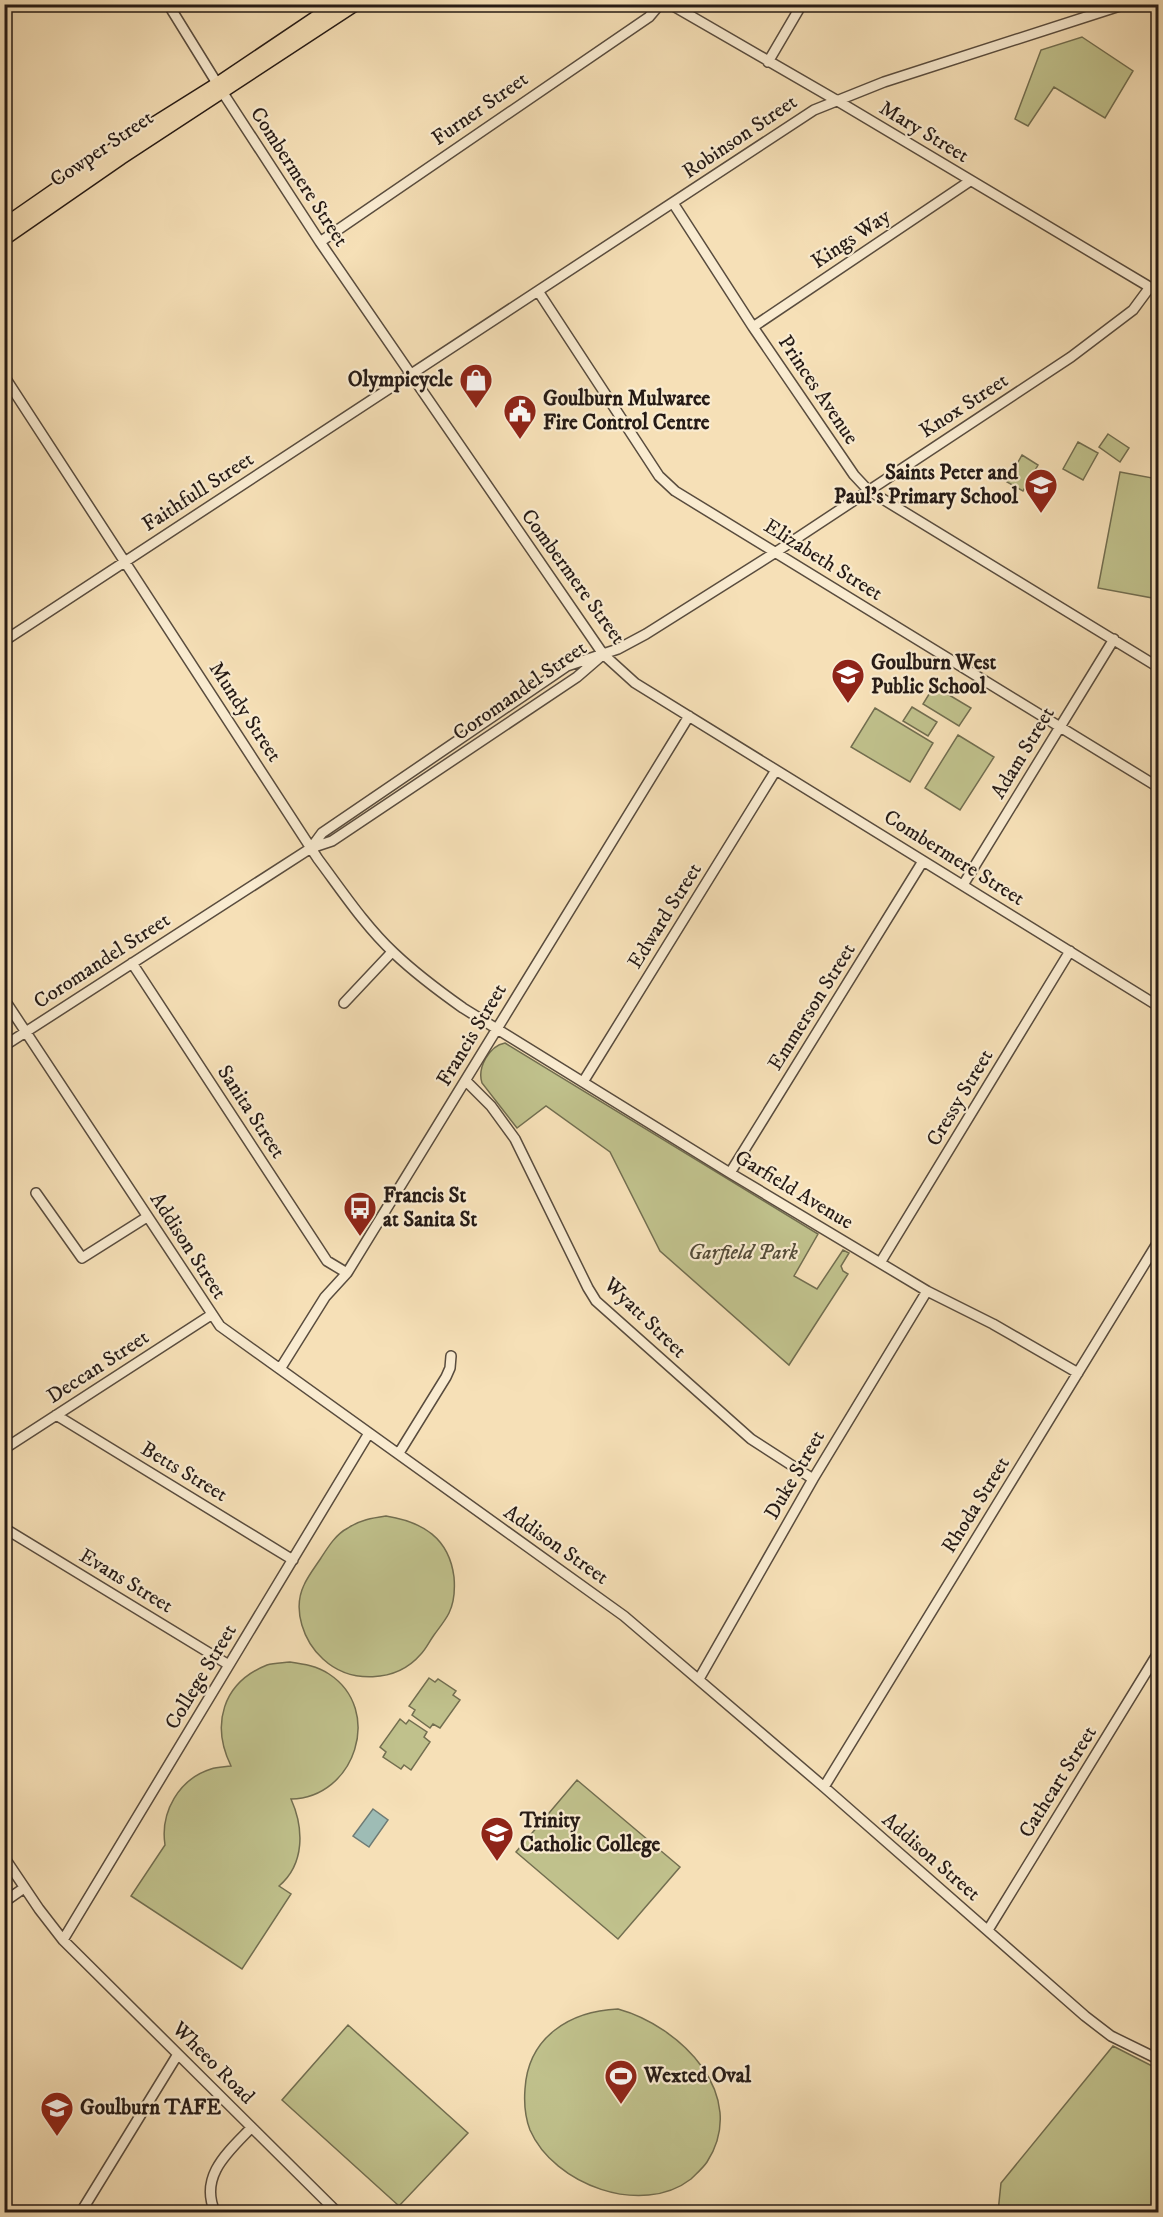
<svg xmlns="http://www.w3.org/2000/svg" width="1163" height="2217" font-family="'IM FELL DW Pica',serif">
<rect width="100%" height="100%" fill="#f6e0b7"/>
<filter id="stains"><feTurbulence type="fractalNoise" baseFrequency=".00333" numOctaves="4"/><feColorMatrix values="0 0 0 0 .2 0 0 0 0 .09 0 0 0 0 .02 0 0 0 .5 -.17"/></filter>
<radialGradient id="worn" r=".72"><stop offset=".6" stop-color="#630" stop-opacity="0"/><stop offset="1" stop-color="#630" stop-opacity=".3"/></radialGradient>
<path fill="#c0c18c" stroke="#726e50" stroke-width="1.5" d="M1082,37L1133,71L1105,118L1054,87L1028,126L1015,119L1041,50Z
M1108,434L1129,448L1120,462L1099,447Z
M1078,442L1098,453L1083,480L1063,469Z
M1022,455L1038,465L1023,491L1007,482Z
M1120,472L1158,479V599L1098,588Z
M934,686L971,708L959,726L923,704Z
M912,707L937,722L928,736L903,721Z
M875,708L933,743L910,782L851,747Z
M958,735L994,757L960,810L925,788Z
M505,1043L818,1234L794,1276L817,1289L843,1250L849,1253L841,1266L843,1271L848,1274L789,1365L660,1251L610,1152L546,1106L517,1128L482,1083C477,1068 489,1046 505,1043Z
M386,1516C423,1522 449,1538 454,1577C455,1589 454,1603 449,1613C445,1621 439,1628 434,1635C429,1642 426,1649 421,1654C396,1683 350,1684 323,1659C304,1642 292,1610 304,1585C308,1576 315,1567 321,1558C328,1547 336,1534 348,1528C360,1520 372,1518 386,1516Z
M290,1662C304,1664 317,1666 329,1674C384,1710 355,1798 291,1799C304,1828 305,1864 279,1886L291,1894L242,1969L131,1896L165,1845C160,1812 179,1779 211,1769C217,1767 224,1767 231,1766C211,1725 222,1683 267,1665C274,1663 282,1663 290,1662Z
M429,1678L435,1682L438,1679L456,1691L453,1695L460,1700L440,1728L433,1724L430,1728L412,1715L415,1710L409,1706Z
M400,1719L406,1724L409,1720L427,1732L424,1737L430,1742L411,1770L404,1765L401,1769L383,1757L386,1752L380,1747Z
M577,1780L680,1867L618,1939L516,1852Z
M618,2009C680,2026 750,2095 707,2162C703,2168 696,2174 691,2179C642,2217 554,2185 530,2130C525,2117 524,2102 525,2089C528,2037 570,2011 618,2009Z
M348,2025L468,2133L399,2206L282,2100Z
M1113,2046L1158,2069V2212H998L1001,2183Z"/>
<path fill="#9ebcb5" stroke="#6e7b75" stroke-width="1.5" d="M373,1809L388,1820L369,1847L353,1836Z"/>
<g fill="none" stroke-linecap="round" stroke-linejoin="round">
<defs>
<path id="minor" d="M168,4L223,93L320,242L603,654L635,683L1158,1006
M670,4L836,100L1158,292
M768,62L802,4
M673,203L753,327L854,475L868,490L1158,667
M320,242L649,17L660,4
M538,291L659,476L675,491L1158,787
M753,327L970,181
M4,376L318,859C342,891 365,926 394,953C415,973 439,991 463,1008L730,1173L927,1291L993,1324L1078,1373
M4,641L814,110L884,82L1126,4
M311,848L322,833L567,666L618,649L646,634L776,552L1071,357L1133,310L1150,287
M963,885L1114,639
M132,963L327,1261L347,1273
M4,999L220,1326L624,1616L824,1787L1085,2016L1111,2036L1158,2059
M344,1003L392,952
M4,1046L311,848L332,841L577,677L599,658
M466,1081L491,1106L515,1139L588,1288L596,1301L751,1439L813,1479
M583,1082L776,770
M730,1173L923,861
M36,1193L82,1258L147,1217
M880,1263L1070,951
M280,1369L325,1297L347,1273L689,716
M56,1415L293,1560
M4,1449L211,1315
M399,1453L446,1377L450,1368L451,1356
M4,1528L229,1665
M699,1679L813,1479L927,1291
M824,1787L1158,1242
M4,1857L39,1909L63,1940L337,2212
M4,1902L24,1888
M988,1930L1158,1653
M63,1940L369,1433
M81,2212L178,2054
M215,2212C199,2176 228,2152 251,2128"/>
<path id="major" d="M4,225L118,146L217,84L336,4
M4,239L121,158L356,4"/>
</defs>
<use href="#minor" stroke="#594c3e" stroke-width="12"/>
<use href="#major" stroke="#251a15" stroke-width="15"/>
<use href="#minor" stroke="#f9ebd0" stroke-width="9"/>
<use href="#major" stroke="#f6e0b7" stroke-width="12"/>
</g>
<defs>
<symbol id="shop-pin" viewBox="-11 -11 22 30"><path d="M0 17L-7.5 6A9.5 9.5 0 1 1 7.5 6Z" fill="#8f2418" stroke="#f9ebd0"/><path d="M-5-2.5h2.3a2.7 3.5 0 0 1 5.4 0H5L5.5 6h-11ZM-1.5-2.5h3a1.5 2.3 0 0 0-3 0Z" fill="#fff"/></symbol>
<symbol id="civic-pin" viewBox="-11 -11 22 30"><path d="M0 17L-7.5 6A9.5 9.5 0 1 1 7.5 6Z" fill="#8f2418" stroke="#f9ebd0"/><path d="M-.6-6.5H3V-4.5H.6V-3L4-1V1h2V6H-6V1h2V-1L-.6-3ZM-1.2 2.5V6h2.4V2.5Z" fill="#fff"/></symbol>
<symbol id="school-pin" viewBox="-11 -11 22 30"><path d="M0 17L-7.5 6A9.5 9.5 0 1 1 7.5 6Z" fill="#8f2418" stroke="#f9ebd0"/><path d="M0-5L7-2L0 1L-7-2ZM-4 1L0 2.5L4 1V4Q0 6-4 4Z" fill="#fff"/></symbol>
<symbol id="bus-pin" viewBox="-11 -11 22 30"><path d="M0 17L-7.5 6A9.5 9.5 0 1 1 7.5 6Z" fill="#8f2418" stroke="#f9ebd0"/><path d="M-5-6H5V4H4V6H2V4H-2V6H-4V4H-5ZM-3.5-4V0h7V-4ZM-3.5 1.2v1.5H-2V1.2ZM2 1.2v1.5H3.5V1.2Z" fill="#fff"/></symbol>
<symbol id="stadium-pin" viewBox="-11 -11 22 30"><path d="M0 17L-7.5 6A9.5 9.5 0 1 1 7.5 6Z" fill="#8f2418" stroke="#f9ebd0"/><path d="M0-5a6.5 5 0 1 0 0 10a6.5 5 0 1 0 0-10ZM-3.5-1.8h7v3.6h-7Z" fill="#fff"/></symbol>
<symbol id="university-pin" viewBox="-11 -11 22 30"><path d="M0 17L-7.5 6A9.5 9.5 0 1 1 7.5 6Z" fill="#8f2418" stroke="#f9ebd0"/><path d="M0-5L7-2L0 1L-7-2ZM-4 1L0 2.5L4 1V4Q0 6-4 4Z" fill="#fff"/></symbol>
</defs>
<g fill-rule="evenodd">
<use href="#shop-pin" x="457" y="361" width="38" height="52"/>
<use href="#civic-pin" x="501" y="392" width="38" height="52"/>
<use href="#school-pin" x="1022" y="466" width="38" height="52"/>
<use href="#school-pin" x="829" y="656" width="38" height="52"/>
<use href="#bus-pin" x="341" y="1189" width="38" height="52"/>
<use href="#school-pin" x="478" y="1814" width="38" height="52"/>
<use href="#stadium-pin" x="602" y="2057" width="38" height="52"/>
<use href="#university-pin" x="38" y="2089" width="38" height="52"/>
</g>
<g text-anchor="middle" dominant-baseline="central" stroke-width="4.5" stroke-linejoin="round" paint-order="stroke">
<g font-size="21" fill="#251a15" stroke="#f9ebd0">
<text transform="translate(480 109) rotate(-35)">Furner Street</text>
<text transform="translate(924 132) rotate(31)">Mary Street</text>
<text transform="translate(740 137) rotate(-34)">Robinson Street</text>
<text transform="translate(102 149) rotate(-34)">Cowper Street</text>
<text transform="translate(299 177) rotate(57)">Combermere Street</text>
<text transform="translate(851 239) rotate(-34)">Kings Way</text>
<text transform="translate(818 390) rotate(56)">Princes Avenue</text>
<text transform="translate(964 406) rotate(-33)">Knox Street</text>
<text transform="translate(198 492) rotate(-33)">Faithfull Street</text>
<text transform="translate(823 560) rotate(32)">Elizabeth Street</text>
<text transform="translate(573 577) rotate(54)">Combermere Street</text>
<text transform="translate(520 691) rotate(-35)">Coromandel Street</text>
<text transform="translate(245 712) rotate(57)">Mundy Street</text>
<text transform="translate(1023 753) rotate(-59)">Adam Street</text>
<text transform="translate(954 858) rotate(32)">Combermere Street</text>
<text transform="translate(665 916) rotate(-58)">Edward Street</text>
<text transform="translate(102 961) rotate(-33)">Coromandel Street</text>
<text transform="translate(812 1007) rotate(-58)">Emmerson Street</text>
<text transform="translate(472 1035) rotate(-59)">Francis Street</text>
<text transform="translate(960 1098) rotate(-59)">Cressy Street</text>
<text transform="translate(251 1112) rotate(57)">Sanita Street</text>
<text transform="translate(794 1190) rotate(31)">Garfield Avenue</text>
<text transform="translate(188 1246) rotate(57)">Addison Street</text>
<text transform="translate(645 1318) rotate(44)">Wyatt Street</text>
<text transform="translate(98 1367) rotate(-33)">Deccan Street</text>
<text transform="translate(184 1472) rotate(31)">Betts Street</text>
<text transform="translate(795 1475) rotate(-60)">Duke Street</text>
<text transform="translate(976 1505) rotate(-58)">Rhoda Street</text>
<text transform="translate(556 1545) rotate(35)">Addison Street</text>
<text transform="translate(126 1581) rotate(31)">Evans Street</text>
<text transform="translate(201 1677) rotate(-59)">College Street</text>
<text transform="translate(1058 1782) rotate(-58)">Cathcart Street</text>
<text transform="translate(931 1857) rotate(41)">Addison Street</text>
<text transform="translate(213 2063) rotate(45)">Wheeo Road</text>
</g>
<g font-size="21" font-weight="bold" fill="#251a15" stroke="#f9ebd0" text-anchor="start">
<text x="453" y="380" text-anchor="end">Olympicycle</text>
<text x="543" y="399">Goulburn Mulwaree<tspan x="543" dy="24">Fire Control Centre</tspan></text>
<text x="1018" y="473" text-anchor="end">Saints Peter and<tspan x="1018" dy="24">Paul's Primary School</tspan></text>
<text x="871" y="663">Goulburn West<tspan x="871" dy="24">Public School</tspan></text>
<text x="383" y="1196">Francis St<tspan x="383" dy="24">at Sanita St</tspan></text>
<text x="520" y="1821">Trinity<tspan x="520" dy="24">Catholic College</tspan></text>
<text x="644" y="2076">Wexted Oval</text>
<text x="80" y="2108">Goulburn TAFE</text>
</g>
<g font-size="21" font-style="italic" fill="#544c39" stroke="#f9ebd0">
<text x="743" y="1253">Garfield Park</text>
</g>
</g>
<rect width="1163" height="2217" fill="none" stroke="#f6e0b7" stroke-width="24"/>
<rect x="6" y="6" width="1151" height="2205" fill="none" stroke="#251a15" stroke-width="3"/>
<rect x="12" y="12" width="1139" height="2193" fill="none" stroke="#251a15" stroke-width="1.5"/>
<rect width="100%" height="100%" filter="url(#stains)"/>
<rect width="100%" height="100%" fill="url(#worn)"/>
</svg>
